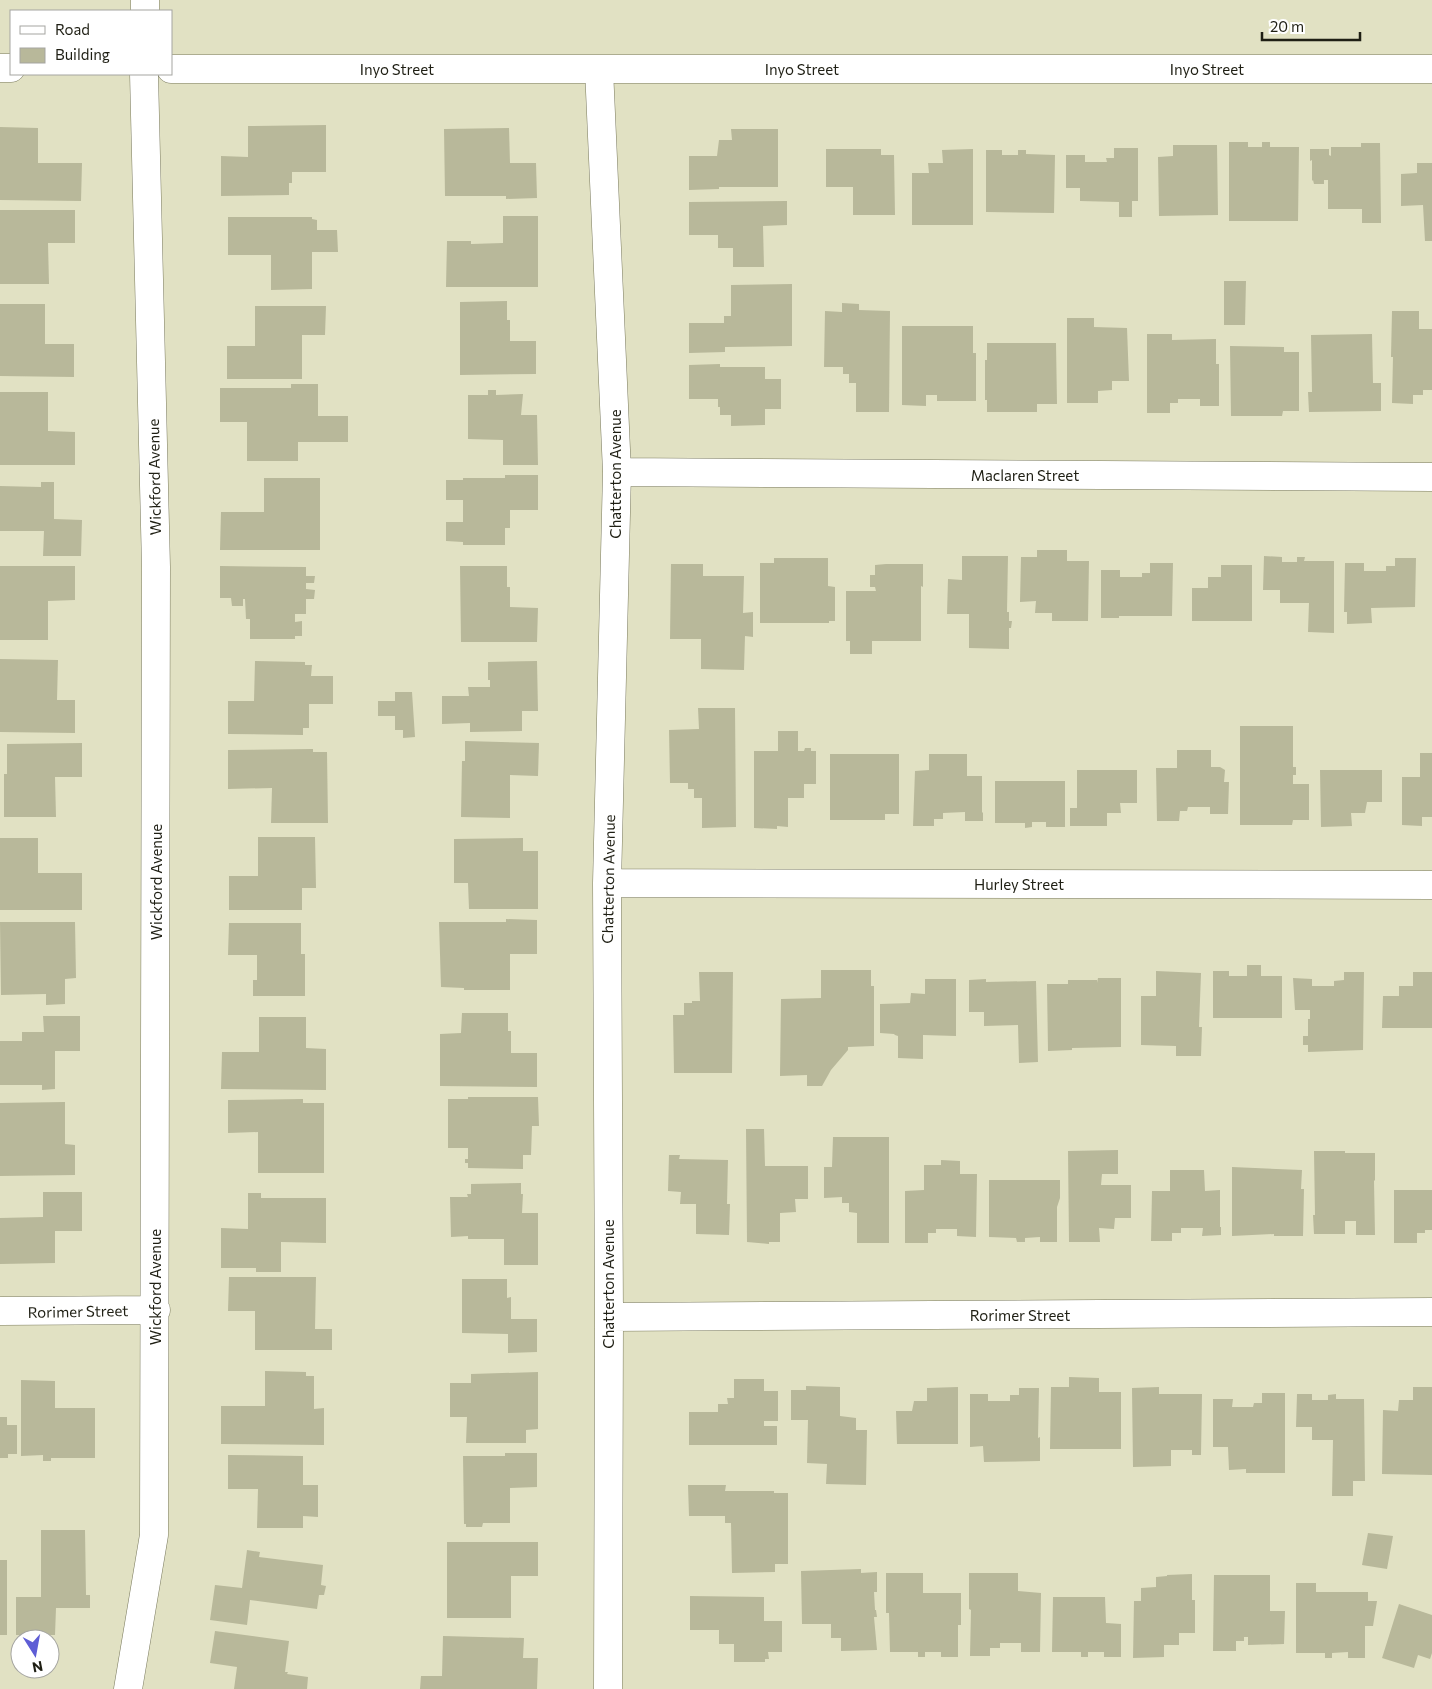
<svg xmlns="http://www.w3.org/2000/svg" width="1432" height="1689" font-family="Commissioner,sans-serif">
<rect width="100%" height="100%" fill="#e1e1c3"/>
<path fill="#b8b89a" d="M326,125V172H292V183H289V195L221,196V156L248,157V126Z
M0,127L38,128V163H82L81,201L0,200Z
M509,128L510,163H536L537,198L506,199V196H445L444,129Z
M731,129H778V187H719V189L689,190V156H717L719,140H732Z
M1229,142H1248V147H1262V142H1270V147H1299L1298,221H1229Z
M1361,143H1380L1381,223H1362V209H1328V180H1324V184H1314L1313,180L1312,181V160L1310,161V149H1329V155L1331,156V147H1361Z
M1173,145H1217L1218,215L1159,216L1158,157L1173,156Z
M1114,148H1138V201H1132V217H1119V202L1080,201V188H1066V155H1085V162H1107L1106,158H1114Z
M826,149H881V155H894L895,215H853V187H826Z
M973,149V225H912V173H929L928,163H943L942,150Z
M986,150H1002V155H1018V150H1026V154L1055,155L1054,213L986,212Z
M1417,163H1432V241H1425L1423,205L1401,206V174L1417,173Z
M787,201V225L763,226L764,267H733V248H718V235H689V202Z
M0,210H75V243H48L49,284H0Z
M503,216H538V287H446L447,241H471V244L503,243Z
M228,217H312V219L317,220V230H337L338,252H312V289L271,290V255H228Z
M1224,281H1246L1245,325H1224Z
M792,284V346L725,347V352L689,353V323H724V316H731V285Z
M507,301V320H510V341H536V374L460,375V302Z
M842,303L859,304V310L890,311L889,412H856V383H849V374H843V367H824L825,311L842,312Z
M0,304H45V344H74V377L0,376Z
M255,306H326L325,335H302V379H227V346H255Z
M1392,311H1419V329H1432V390H1423V395H1413V404L1392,403L1393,357H1391Z
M1067,318H1094V327L1127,328L1129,381H1112V390L1098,391V403H1067Z
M902,326H973V353H976V401H937V395H926V406L902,405Z
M1147,334H1172V340L1216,339V364H1219V406H1200V399H1178V403H1170V413H1147Z
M1372,334L1373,383H1381V411L1309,412L1308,392H1312L1311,335Z
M987,343H1056L1057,404H1037V412H987V400H985V360H987Z
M1230,346L1284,347V352H1299V411H1283L1282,416H1231Z
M720,364V367H765V379H781V409H765V425L731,426V415H720V407H718V399H689V365Z
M291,384H318V416H348V442H298V461H247V422H220V388H291Z
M488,390H496V395L523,394L521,415H537L538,465H503V440L468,439V395H488Z
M0,392H48V431L75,432V465H0Z
M505,475H538V510H510V528H505V545H463V542L446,541V522H463V500H446V480H463V478H505Z
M264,478H320V550H220L221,512H264Z
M41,482H54V519L82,520L81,556H43L44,531H0V486L41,487Z
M1037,550H1067V561H1089L1088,621H1052V613H1035L1036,601L1020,602L1021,557H1037Z
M962,556H1008L1007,612H1009V621H1012L1011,628H1009V649L969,648V614H947L948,579L962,580Z
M1264,556L1282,557V562H1297V557H1305L1304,561H1334V633L1308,632L1309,603H1280V590H1263Z
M774,558H828V586L835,587V621H829V623H760V563H774Z
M1395,558H1416L1415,607L1371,608L1372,623L1347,624V612H1344L1345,563H1364V571H1386V566H1395Z
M1150,563H1173L1172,616H1119V618H1101V570H1120V577H1142V573H1150Z
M671,564H703V576H744L743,613L753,612V637L745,636L744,670L701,669V639H670Z
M886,564H923V587L921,586V641H872V654H850V641H846V591H876L875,587H870V575H875V565Z
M1221,565H1252V621H1192V588H1208V577H1221Z
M0,566H75V600L48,601V640H0Z
M220,566L306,567V576H315L314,583H306V589L315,590L314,599H306V614H295V622L302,621V636H295V639H250V619H246L245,599H243V606H232L231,598H220Z
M460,566H507V587H510V607L538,608L537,642H461Z
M0,659L58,660L57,700H75V733L0,732Z
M255,661L305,662V665H312L311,676H333V704H309V728H303V735L228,734V701H254Z
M537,661L538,711H522V731L470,732V723L442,724V696H469L468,687H490V680H488V662Z
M395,692H412L415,737L403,738V730H395V716H378V701H395Z
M698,708H735L736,827L702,828V798H694V789H688V783H670L669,730L699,729Z
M1240,726H1293V767H1296V775H1293V784H1309V820H1293L1292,825H1240Z
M778,731H798V751H804L805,748H811V751H816V784H804V798H788V827L777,826V829L754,828V751H778Z
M465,741L539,743L538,776L510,775V818L461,817L462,761H465Z
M82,743V777H55L56,817H4V774H7V744Z
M313,749V752H327L328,823H271L272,788L228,789V750Z
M1177,750H1211V767H1220L1225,770L1224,782H1229L1228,814H1210V807H1188L1187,811H1180L1179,821H1157L1156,768H1177Z
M1420,753H1432V817H1422V826L1402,825V777H1420Z
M830,754H899V814H885V820H830Z
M929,754H967V776H982V812L983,813V821H965V812L943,813V819H934V826H913L915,771L929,770Z
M1077,770H1137V803H1120L1121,813H1107V826H1070V808H1077Z
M1320,770H1382V802H1367L1365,813H1351L1352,826L1321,827Z
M995,781H1065V827H1046V822H1032V827L1025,828V823H995Z
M258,837H315L316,888H302V910H229V876H258Z
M0,838H38V873H82V910H0Z
M523,838V851H538V909H469L468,883H454V839Z
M506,919L537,920V954H510V990H464V988L441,987L439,922H506Z
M0,922H75L76,978L65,979V1004L46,1005V994L1,995Z
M229,923H301V954H305V996H253V980H257V955H228Z
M1247,965H1261V976H1282V1018H1213V971H1229V976H1247Z
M821,970H871V986H874V1046L848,1047V1050L831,1070L822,1086H807V1075L780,1076L781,999L821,998Z
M1156,971L1201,973L1199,1027H1202L1201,1056H1176V1046L1141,1045V996H1156Z
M699,972H733L732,1073H674L673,1015H684V1003H692V1001H700Z
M1344,972H1364L1363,1050L1308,1052V1045H1303V1036H1308V1019H1310V1010H1295L1293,978L1312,979V986H1334V981L1344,980Z
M1413,972H1432V1028H1382L1383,996H1399V986H1413Z
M1098,978H1121V1047L1072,1048V1050L1048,1051L1047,984H1068V980H1097V983Z
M925,979H956V1036L923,1035V1059L898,1058V1036L895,1035L894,1034L880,1033V1004L910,1003L911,993L925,994Z
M986,979V982L1036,981L1038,1062L1019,1063L1018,1025L984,1026V1012H969V980Z
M462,1013H508V1031H511V1053H537V1087L440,1086V1034L461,1033Z
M43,1016H80V1051H55V1089L42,1090V1085H0V1041H22V1032H44Z
M259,1017H306V1048L326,1049V1090L221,1089L222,1052H259Z
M468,1097H538L539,1126H532L531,1155H523V1169L468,1168V1163H465V1159H468V1148H448V1099H468Z
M303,1099V1103H324V1173H258V1132L228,1133V1100Z
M65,1102V1144L75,1145V1175L0,1176V1103Z
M746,1129H764L765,1166H808V1199H795L796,1212L780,1213V1242H769V1244L747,1242Z
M833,1137H889V1243H857V1213L849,1212V1203H842V1197L824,1198V1167H832Z
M1118,1150V1174H1102L1101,1185H1131V1218H1115L1114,1229L1099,1228L1100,1242H1069L1068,1151Z
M1314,1151H1345V1153H1375V1180L1374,1181L1375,1235H1356V1221H1345V1234H1314L1313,1215H1315Z
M669,1155H680L679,1159L728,1160L727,1204H730L729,1235L696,1234V1204H680L681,1192L668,1191Z
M941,1160L960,1161V1174H977L976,1237L957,1236V1229H936V1233H928V1243H905V1191L924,1190V1165H941Z
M1232,1167L1302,1170L1301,1189H1304L1303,1236H1274V1234L1232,1236Z
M1170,1170H1204L1205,1191L1220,1190V1227H1221V1235L1202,1236L1203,1228H1181V1233H1172V1241H1151L1152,1191H1170Z
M989,1180H1060V1198L1057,1207V1242H1040V1237L1025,1238V1242H1017L1016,1238L989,1237Z
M521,1183V1194H523L522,1213H538V1265H504V1239H468V1236L451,1237L450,1197H468L467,1194H471V1184Z
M1394,1190H1432V1230H1425V1233H1417V1243H1394Z
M43,1192H82V1231H55V1263L0,1264V1218L43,1217Z
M248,1193H261V1198H326V1243L281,1242V1272H256V1268H221V1228L248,1229Z
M229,1277H316L315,1329H332V1350H255V1311H228Z
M462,1279H507V1298L511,1297V1319H537V1352L508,1353V1334L462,1333Z
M265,1371L306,1372V1376H314V1409L324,1408V1445L221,1444V1406H265Z
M538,1372V1429L526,1430V1443H466L467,1417H450V1383H471V1374Z
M1069,1377L1099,1378V1392H1121V1449H1050L1051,1387H1069Z
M734,1379H764V1391H778V1421H764V1426H777V1445H689V1412H718V1404H728L727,1398H734Z
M21,1380L55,1381V1408H95V1458H51V1461H43V1455L21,1456Z
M806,1386L840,1387V1416L856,1418V1430H867L866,1485L826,1484L827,1464L807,1463L808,1420H791V1390H806Z
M958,1387V1444H897L896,1411H912L914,1401H927V1388Z
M1159,1387V1394H1202L1201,1455H1192V1450H1171V1466L1133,1467L1132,1388Z
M1413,1387H1432V1475L1382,1474L1383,1410L1398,1411L1399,1400H1413Z
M1019,1388H1039L1038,1438L1040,1437V1461L984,1462L983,1446L970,1447V1394H988V1401H1010V1395H1019Z
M1262,1393H1285V1473H1246V1469L1229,1470L1228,1447H1213V1399H1233L1232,1407H1253L1254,1403H1262Z
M1297,1394H1312V1400H1328V1395L1336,1394V1399H1364L1365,1481H1353V1496H1332L1333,1440H1312V1427H1296Z
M0,1417H7V1425H17V1454H8V1458H0Z
M505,1453H537V1487L510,1488V1523H483L482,1527H466V1524H464L463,1456H505Z
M228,1455L303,1456V1485H318V1517L303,1516V1528H257L258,1489H228Z
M688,1485H726L725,1491H774V1493H788V1564H775V1572L732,1573L731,1523H725V1516H689Z
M41,1530H85L86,1595H90V1608H56L55,1635H16V1597H41Z
M1368,1533L1393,1536L1387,1569L1362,1565Z
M447,1542H538V1576H511V1618H447Z
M247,1550L260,1552L259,1557L323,1565L321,1585L326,1586L324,1595H319L317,1609L250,1600L247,1625L210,1620L215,1585L242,1588Z
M0,1560H7V1635H0Z
M861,1569V1573L877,1572V1592H874L875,1610H876L877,1617H874L877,1650L841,1651V1638H831V1624H802L801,1571Z
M886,1573H923V1593H961V1625H958V1657H941V1652H925V1657H918V1652H890L889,1613H886Z
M969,1573H1018V1591L1041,1593L1040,1652H1021V1643H1000V1648H990V1656H970L971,1610L969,1609Z
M1192,1574V1600H1195V1633H1179V1645H1164V1657L1133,1658L1134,1601H1141V1588L1156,1587V1577L1167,1576V1575Z
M1214,1575H1270V1611H1285L1284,1644L1248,1645V1637H1244V1641H1236V1651H1213Z
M1296,1583H1316V1592H1368V1601H1377L1373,1626H1365V1658H1348V1652L1332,1653V1658H1325V1653H1296Z
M690,1596L764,1597V1621H782V1652H768L769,1659H765V1662H734V1644H719V1630H690Z
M1053,1597H1105L1106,1623L1121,1624V1657H1104V1652H1088V1657H1081V1652H1052Z
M1399,1604L1432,1615V1653L1430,1659L1418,1655L1414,1668L1382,1658Z
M215,1631L289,1641L285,1672H288L287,1674L308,1677L307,1689H234L237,1667L210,1663Z
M443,1636L524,1638L523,1658H538L537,1689H420L421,1676H442Z"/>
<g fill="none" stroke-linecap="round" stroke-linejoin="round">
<defs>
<path id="street" d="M145,11V0
M0,68H11
M171,69H1432
M599,69L617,472L607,883L609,1317L608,1689
M617,472L1432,477
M607,883L1432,885
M0,1311L156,1310
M609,1317L1432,1312
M128,1689L154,1535L156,567L144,74"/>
</defs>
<use href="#street" stroke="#7b7b5f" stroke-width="29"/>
<use href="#street" stroke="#fff" stroke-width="28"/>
</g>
<g text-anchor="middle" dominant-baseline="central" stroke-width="4" stroke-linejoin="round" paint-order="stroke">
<g font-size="15" fill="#1f1f14" stroke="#fff">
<text x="397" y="69">Inyo Street</text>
<text x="802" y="69">Inyo Street</text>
<text x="1207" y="69">Inyo Street</text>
<text transform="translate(615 474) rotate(-90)">Chatterton Avenue</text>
<text x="1025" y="475">Maclaren Street</text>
<text transform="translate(154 477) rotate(-91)">Wickford Avenue</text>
<text transform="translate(608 879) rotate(-89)">Chatterton Avenue</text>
<text transform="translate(156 882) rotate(-90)">Wickford Avenue</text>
<text x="1019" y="884">Hurley Street</text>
<text transform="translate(608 1284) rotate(-90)">Chatterton Avenue</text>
<text transform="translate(155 1287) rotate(-90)">Wickford Avenue</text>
<text transform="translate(78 1311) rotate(-1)">Rorimer Street</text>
<text x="1020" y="1315">Rorimer Street</text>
</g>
</g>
<rect x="10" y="10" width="162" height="65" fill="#ffffff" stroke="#a5a5a1"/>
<rect x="20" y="26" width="25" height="8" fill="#ffffff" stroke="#a5a5a1"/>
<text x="55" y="35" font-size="15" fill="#1f1f14">Road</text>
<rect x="20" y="48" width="25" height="15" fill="#b8b89a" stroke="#a5a5a1"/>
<text x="55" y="60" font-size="15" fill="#1f1f14">Building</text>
<g transform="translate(35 1654) rotate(169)"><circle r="24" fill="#ffffff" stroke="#a5a5a1"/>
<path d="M0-4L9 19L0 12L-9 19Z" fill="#5e5dd5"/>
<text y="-8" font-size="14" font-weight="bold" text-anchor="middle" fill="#1f1f14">N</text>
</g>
<path d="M1262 32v8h98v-8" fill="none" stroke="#1f1f14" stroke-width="2.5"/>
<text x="1270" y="32" font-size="15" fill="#1f1f14" stroke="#ffffff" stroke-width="4" paint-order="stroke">20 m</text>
</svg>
